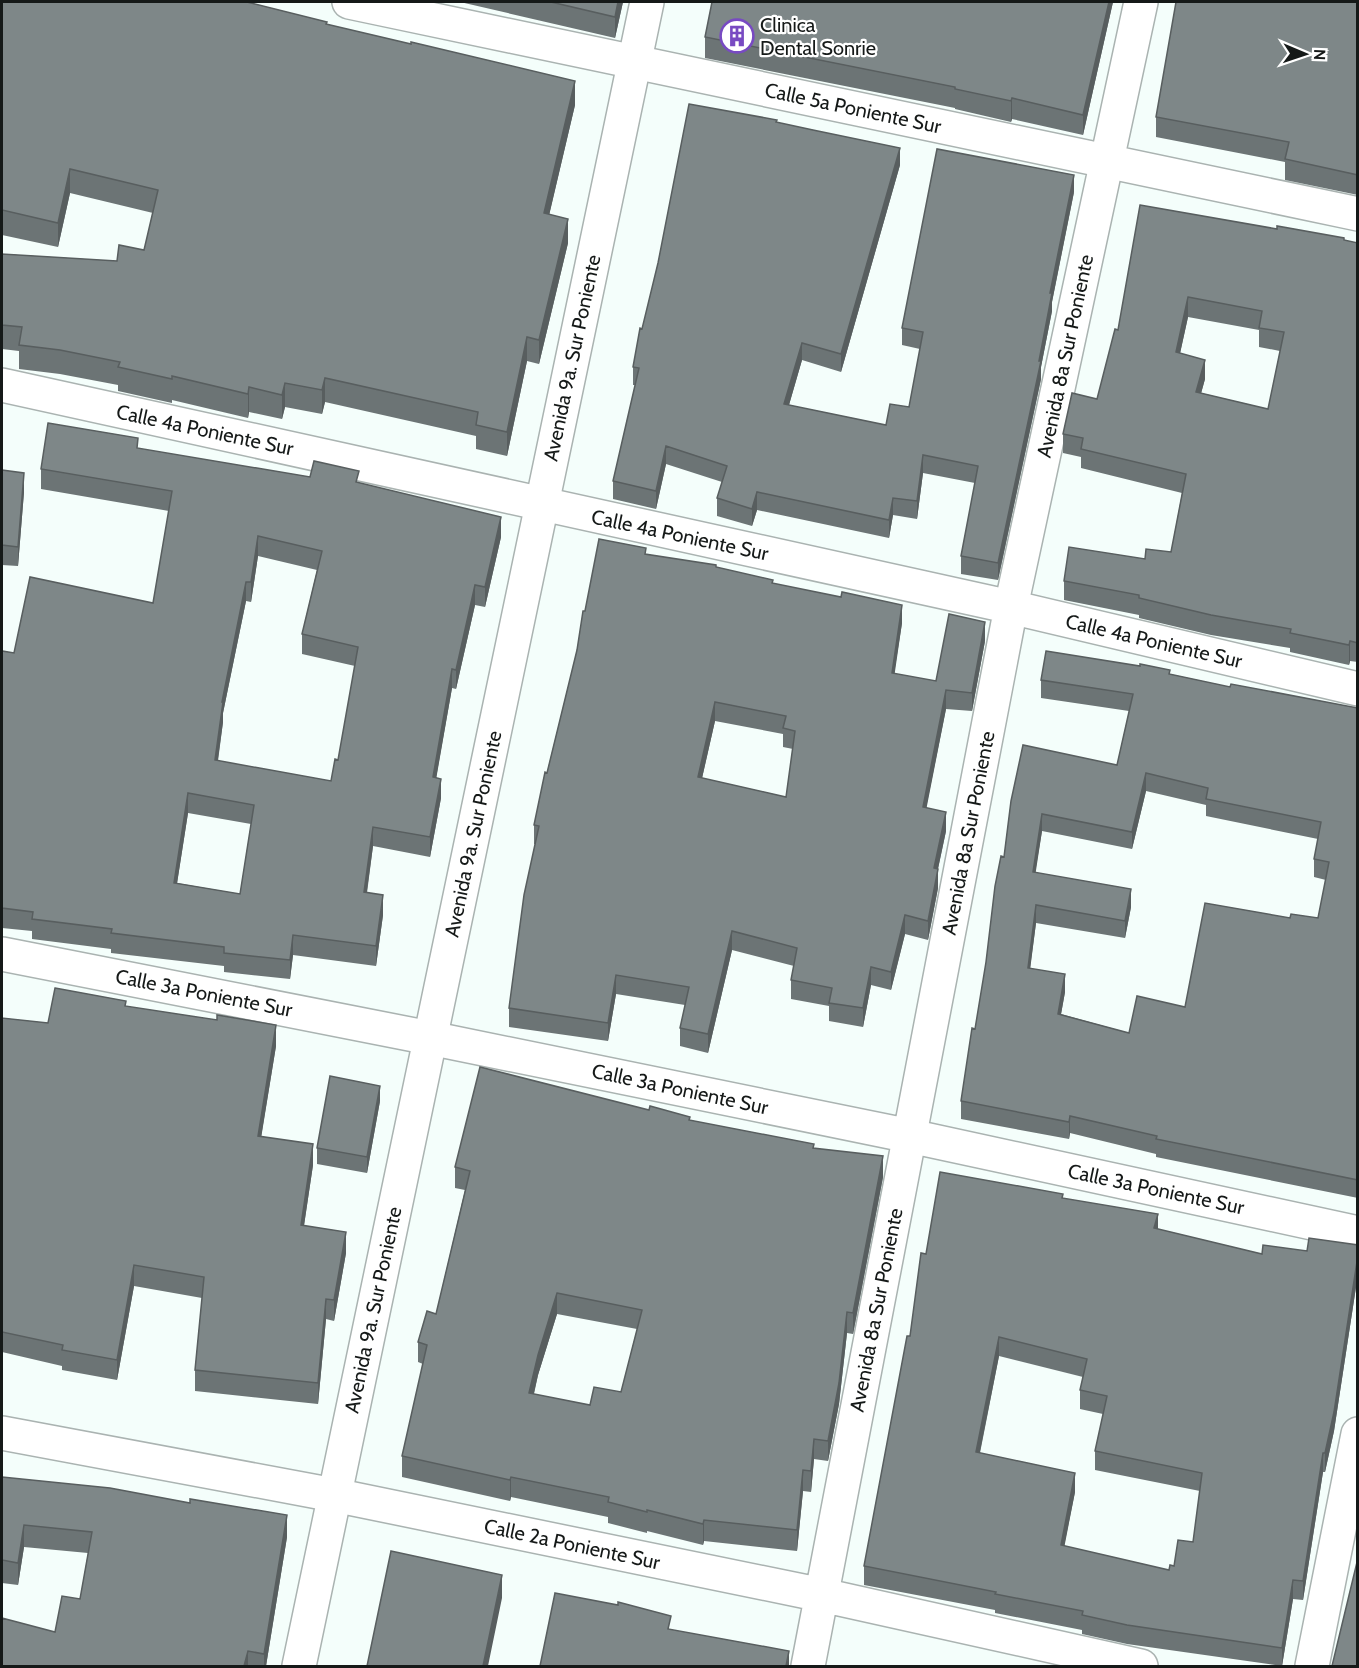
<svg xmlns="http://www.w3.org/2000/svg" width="1359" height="1668" font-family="Cabin,sans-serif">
<rect width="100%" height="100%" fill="#f4fefb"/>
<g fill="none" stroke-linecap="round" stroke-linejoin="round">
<defs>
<path id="minor" d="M349,2L1358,214
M2,385L1011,607L1358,689
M2,954L430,1038L910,1136L1358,1233
M2,1433L334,1495L822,1595L1141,1666
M808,1666L1011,607L1141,2
M1312,1666L1358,1434"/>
<path id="secondary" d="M299,1666L647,2"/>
</defs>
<use href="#minor" stroke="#aab3b1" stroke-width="36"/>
<use href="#secondary" stroke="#aab3b1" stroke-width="36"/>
<use href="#minor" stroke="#fff" stroke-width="33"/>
<use href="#secondary" stroke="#fff" stroke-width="33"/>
</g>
<path fill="#6c7475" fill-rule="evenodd" d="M2,2L327,24L575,105L549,215L568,243L539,364L527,361L507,456L476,449V436L325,402L322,414L285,407L282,419L249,412L248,418L172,400V403L118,391V385L60,374L19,369V351L2,349V254L117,261L144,250L153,213L70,193L58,247L2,235Z
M460,2H623L615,38Z
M1113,2L1083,135L1012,119L1011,122L955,109V108L705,58V37Z
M1358,2V195L1285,180V162L1156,137V117Z
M777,122L900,165L841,372L802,360L789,405L886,425L909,407L920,349L902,345V328L1074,192L1052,302V311L1041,367V379L998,580L961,574V556L975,483L923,473L917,519L893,515L889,538L757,510L752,526L717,516V498L722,482L666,464L656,509L613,499V481L635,385H633V367L642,329Z
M1277,229L1358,243V662L1350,661L1349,665L1290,652V648L1211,635L1139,618V615L1064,600V581L1171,552L1182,493L1081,468V457L1063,453V434L1097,399L1118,330ZM1188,317L1259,330V347L1280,351L1268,409L1201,393L1205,379L1180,353Z
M138,449L310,477L359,483L501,537L485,607L475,605L456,689L452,688L436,778L441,798L430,857L373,846L367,893L383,915L376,966L293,955L290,979L224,972V966L111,953V949L32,939V931L2,928V651L14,653L153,603L169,511L41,489V469ZM258,556L317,570L302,634V654L355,666L338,760L331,781L218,761L223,722V713L246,601L251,602ZM188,813L251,824L240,894L177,883Z
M2,470L24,492L18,566L2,565Z
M646,554L716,567L773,583L902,623L894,674L936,681L985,641L972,711L946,709L926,808L946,831L938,869V888L928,940L905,934L891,990L871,985L863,1027L829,1021V1006L791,999V980L794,966L732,950L708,1053L680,1046V1028L685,1005L616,994L608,1041L509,1027V1008L535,844H534V825L577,650L585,611ZM715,721L783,734V747L793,749L786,797L702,778Z
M1170,674L1230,687L1358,708V1198L1156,1157V1154L1070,1133L1069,1139L961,1119V1101L975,1029L1004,857L1011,801L1117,765L1129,711L1041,698V680ZM1146,791L1206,805V816L1318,839L1314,859V877L1326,880L1318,918H1290L1185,1007L1129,1033L1061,1014L1065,992L1030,968L1036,923L1125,938L1131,907L1035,873L1042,831L1132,849Z
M126,1006L276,1046L261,1137L313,1165L304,1225L346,1253L334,1321L326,1319L318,1404L195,1391V1370L202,1298L134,1286L117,1380L62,1370V1366L2,1352V1018L48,1023Z
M380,1101L367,1173L317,1164V1148Z
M690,1120L814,1148L883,1177L853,1334L847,1333L839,1404L828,1461L814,1459L811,1492L803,1491L797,1551L704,1541L703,1545L647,1531V1533L608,1523V1517L511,1497L510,1501L402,1477V1456L423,1364L418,1362V1342L436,1314L465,1190L455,1188V1167ZM557,1314L637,1329L621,1392L590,1405L534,1394L538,1375Z
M1063,1198L1158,1229L1262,1254L1307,1251L1358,1245V1274L1334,1431L1325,1472H1323L1303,1600L1293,1599L1282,1666L1127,1644L1082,1634V1630L995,1613V1610L864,1585V1566L926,1254ZM999,1356L1083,1377L1080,1390V1409L1103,1414L1095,1451V1470L1200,1491L1193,1542L1174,1566L1169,1570L1064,1546L1075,1492L980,1453Z
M2,1477L287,1537L266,1666H2L55,1632L80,1599L88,1553L24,1547L18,1585L2,1583Z"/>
<path fill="#585e5f" d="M618,2H623L615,38V17Z
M1109,2H1113L1083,135V115Z
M575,81V105L544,237V213Z
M1012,98V119L1011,122V101Z
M900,148V165L841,372V354Z
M70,169V193L58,247V223Z
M1074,175V192L1052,302V311L1041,367V379L998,580V563L1039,361L1050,293Z
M568,219V243L539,364V340Z
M1188,297V317L1176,372V352Z
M527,337V361L507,456V432Z
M802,343V360L784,422V404Z
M1205,360V379L1196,412V392Z
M325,378V402L322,414V390Z
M285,383V407L282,419V395Z
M249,387V412L248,418V394Z
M666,446V464L656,509V491Z
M923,455V473L917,519V501Z
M24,473V492L18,566V547Z
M757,492V510L752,526V509Z
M893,498V515L889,538V520Z
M501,517V537L485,607V587Z
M258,536V556L251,602V582Z
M246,582V601L223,713V722L215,780V760L222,702Z
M475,585V605L456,689V670Z
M902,605V623L892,692V673Z
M985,622V641L972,711V693Z
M1350,641V661L1349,665V645Z
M452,669V688L433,797V777Z
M946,690V709L923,826V807Z
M715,702V721L698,796V777Z
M1146,773V791L1132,849V832Z
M441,779V798L430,857V837Z
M188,793V813L174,903V883Z
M946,812V831L934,887V868Z
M1042,814V831L1033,890V872Z
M373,827V846L364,912V892Z
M938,869V888L928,940V921Z
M1131,889V907L1125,938V921Z
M383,895V915L376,966V946Z
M1036,905V923L1028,986V968Z
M905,915V934L891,990V972Z
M732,931V950L708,1053V1034Z
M293,935V955L290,979V960Z
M871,967V985L863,1027V1008Z
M1065,974V992L1058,1031V1014Z
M616,975V994L608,1041V1023Z
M276,1025V1046L258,1157V1136Z
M380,1086V1101L367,1173V1157Z
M1070,1116V1133L1069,1139V1122Z
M313,1144V1165L301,1246V1225Z
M883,1156V1177L853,1334V1313Z
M1158,1214V1233L1154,1228Z
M346,1232V1253L334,1321V1300Z
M1358,1255V1274L1334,1431L1325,1472V1453Z
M134,1265V1286L117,1380V1360Z
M557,1293V1314L538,1375L529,1414V1393L538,1355Z
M326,1299V1319L318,1404V1383Z
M847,1312V1333L839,1404L828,1461V1441Z
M999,1337V1356L976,1471V1452Z
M814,1439V1459L811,1492V1471Z
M1323,1453V1472L1303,1600V1581Z
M803,1470V1491L797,1551V1530Z
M1075,1473V1492L1061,1564V1545Z
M511,1477V1497L510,1501V1480Z
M287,1515V1537L266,1666H264V1654Z
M704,1520V1541L703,1545V1524Z
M24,1525V1547L18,1585V1563Z
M502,1575V1598L488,1666H483Z
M1293,1580V1599L1282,1666V1648Z
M248,1651V1666H244Z
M789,1651V1666H786Z"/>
<path fill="#7e8788" stroke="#585e5f" stroke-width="1.5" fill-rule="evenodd" d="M2,2H247L327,22L326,24L411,44V42L575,81L544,213L568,219L539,340L527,337L507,432L476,425L478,412L325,378L322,390L285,383L282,395L249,387L248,394L172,376V379L118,367L120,362L60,350L19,345L22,327L2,325V254L117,261L119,245L144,250L158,190L70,169L58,223L2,210Z
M551,2H618L615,17Z
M712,2H1109L1083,115L1012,98L1011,101L955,89V87L705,37Z
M1176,2H1358V175L1285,159L1289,142L1156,117Z
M689,104L777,120L776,122L813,130L900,148L841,354L802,343L784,404L886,425L890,404L909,407L923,332L902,328L937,149L1074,175L1050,293H1052L1039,361H1041L998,563L961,556L978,466L923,455L917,501L893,498L889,520L757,492L752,509L717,498L727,466L666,446L656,491L613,481L639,368L633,367L640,328L642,329L658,263Z
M1140,205L1277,229V226L1344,238V240L1358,243V643L1350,641L1349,645L1290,633L1291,629L1211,615L1139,598V595L1064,581L1069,547L1145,559L1146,549L1171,552L1186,474L1081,449L1083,438L1063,434L1072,393L1097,399L1115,329L1118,330ZM1188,297L1262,311L1259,328L1284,332L1268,409L1196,392L1205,360L1176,352Z
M48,423L138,438L137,448L310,477L314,461L359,471L356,482L501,517L485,587L475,585L456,670L452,669L433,777L441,779L430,837L373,827L364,892L383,895L376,946L293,935L290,960L224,953V947L111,933L112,929L32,919L33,912L2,908V651L14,653L30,577L153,603L172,491L41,469ZM258,536L322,551L302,634L358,647L338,760L335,759L331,781L215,760L223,702H222L246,582H251ZM188,793L254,805L240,894L174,883Z
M2,470L24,473L18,547L2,545Z
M599,539L646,548L645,554L716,565V567L773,580L772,583L841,597L842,592L902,605L892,673L936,681L949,614L985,622L972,693L946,690L923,807L946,812L934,868L938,869L928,921L905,915L891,972L871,967L863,1008L829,1003L832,988L791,980L797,948L732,931L708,1034L680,1028L689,987L616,975L608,1023L509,1008L524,895L539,826L534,825L545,772L547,773L577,650L583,611H585ZM715,702L786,716L783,728L795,731L786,797L698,777Z
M1046,651L1140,666V664L1170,670L1169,674L1230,687L1231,684L1358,708V1180L1156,1139L1157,1136L1070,1116L1069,1122L961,1101L972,1028L975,1029L986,962L995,886L1001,856L1004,857L1011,801L1023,745L1117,765L1133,694L1041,680ZM1146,773L1208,788L1206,799L1321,822L1314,859L1329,862L1318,918L1291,914L1290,918L1205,903L1185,1007L1137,996L1129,1033L1058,1014L1065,974L1028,968L1036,905L1125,921L1131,889L1033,872L1042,814L1132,832Z
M55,988L126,1001L125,1006L217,1020V1015L276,1025L258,1136L313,1144L301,1225L346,1232L334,1300L326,1299L318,1383L195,1370L204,1277L134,1265L117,1360L62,1350L63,1345L2,1332V1018L48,1023Z
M480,1067L649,1110L650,1106L690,1117L689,1120L814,1144L813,1148L883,1156L853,1313L847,1312L839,1383L828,1441L814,1439L811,1471L803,1470L797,1530L704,1520L703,1524L647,1510V1512L608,1502L609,1497L511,1477L510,1480L402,1456L427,1345L418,1342L427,1311L436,1314L470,1171L455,1167ZM557,1293L642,1310L621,1392L594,1387L590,1405L529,1393L538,1355Z
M330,1076L380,1086L367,1157L317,1148Z
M940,1172L1063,1194L1062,1198L1158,1214L1154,1228L1262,1254L1263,1245L1307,1251L1309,1238L1358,1245V1255L1334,1412L1325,1453H1323L1303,1581L1293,1580L1282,1648L1127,1625L1082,1615L1083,1611L995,1594L996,1592L864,1566L907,1336H910L921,1253L926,1254ZM999,1337L1087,1359L1080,1390L1107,1396L1095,1451L1202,1473L1193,1542L1178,1540L1174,1566L1170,1565L1169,1570L1061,1545L1075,1473L976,1452Z
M2,1477L110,1488L190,1503V1499L287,1515L264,1654L248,1651L244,1666H2V1618L55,1632L62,1596L80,1599L92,1532L24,1525L18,1563L2,1560Z
M391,1551L502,1575L483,1666H367Z
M1358,1558V1666H1332Z
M555,1593L618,1605V1602L671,1616L668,1629L789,1651L786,1666H540Z"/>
<defs>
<symbol id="building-ring" viewBox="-11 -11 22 22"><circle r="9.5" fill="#fff" stroke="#784ac2" stroke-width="1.5"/><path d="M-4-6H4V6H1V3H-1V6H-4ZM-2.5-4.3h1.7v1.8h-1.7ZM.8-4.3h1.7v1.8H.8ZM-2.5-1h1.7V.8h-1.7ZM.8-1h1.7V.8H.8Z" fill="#784ac2"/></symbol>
</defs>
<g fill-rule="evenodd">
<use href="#building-ring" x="718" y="17" width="38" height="38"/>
</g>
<g text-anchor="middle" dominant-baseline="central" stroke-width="4.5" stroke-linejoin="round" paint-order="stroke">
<g font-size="20" fill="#151918" stroke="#fff" text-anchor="start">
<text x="760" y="25">Clinica<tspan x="760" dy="23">Dental Sonrie</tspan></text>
</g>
<g font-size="20" fill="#151918" stroke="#fff">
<text transform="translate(853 108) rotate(12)">Calle 5a Poniente Sur</text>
<text transform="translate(1065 356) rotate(-78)">Avenida 8a Sur Poniente</text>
<text transform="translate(572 358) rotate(-78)">Avenida 9a. Sur Poniente</text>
<text transform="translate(205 430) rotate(12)">Calle 4a Poniente Sur</text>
<text transform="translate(680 535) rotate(12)">Calle 4a Poniente Sur</text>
<text transform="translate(1154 641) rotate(13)">Calle 4a Poniente Sur</text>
<text transform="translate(968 833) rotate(-79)">Avenida 8a Sur Poniente</text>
<text transform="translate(473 834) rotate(-78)">Avenida 9a. Sur Poniente</text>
<text transform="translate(204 993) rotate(11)">Calle 3a Poniente Sur</text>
<text transform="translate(680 1089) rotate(12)">Calle 3a Poniente Sur</text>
<text transform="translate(1156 1189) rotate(12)">Calle 3a Poniente Sur</text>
<text transform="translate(373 1310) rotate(-78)">Avenida 9a. Sur Poniente</text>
<text transform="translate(876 1310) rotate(-79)">Avenida 8a Sur Poniente</text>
<text transform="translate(572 1544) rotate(12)">Calle 2a Poniente Sur</text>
</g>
</g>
<rect width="1359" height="1668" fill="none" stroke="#151918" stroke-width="6"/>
<g transform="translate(1305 54) rotate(92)" stroke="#ffffff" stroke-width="4.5" paint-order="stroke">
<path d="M0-4.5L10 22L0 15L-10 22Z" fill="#151918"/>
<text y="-9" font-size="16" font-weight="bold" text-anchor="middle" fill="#151918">N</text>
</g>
</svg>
